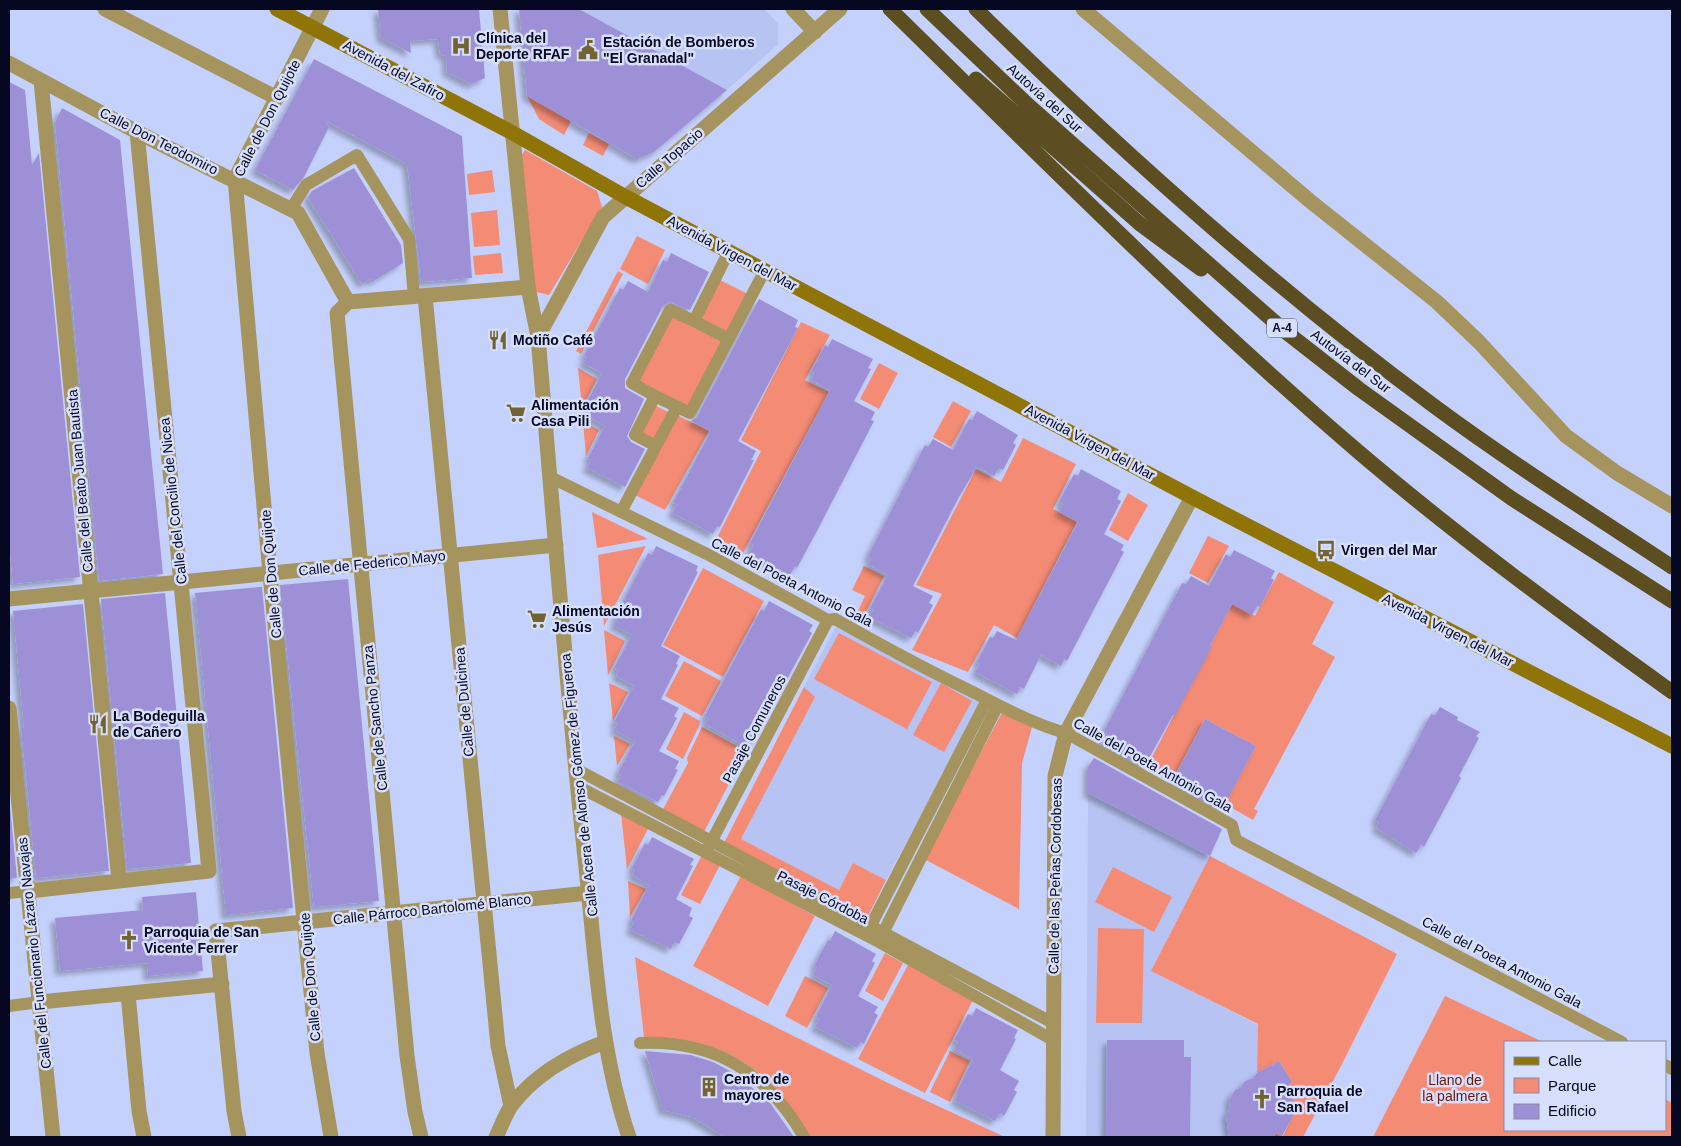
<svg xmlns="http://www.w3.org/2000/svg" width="1681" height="1146" font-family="Helvetica,sans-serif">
<defs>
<filter id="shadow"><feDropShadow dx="-4.5" dy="4.5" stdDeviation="2.5" flood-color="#0004"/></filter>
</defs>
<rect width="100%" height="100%" fill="#c5d1fd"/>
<path fill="#b6c3f3" d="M579,9H765L778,24V44L727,90Z
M837,624L982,702L886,880L853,863L839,890L741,839L814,697L804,687Z
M1088,793L1210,856L1151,971L1258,1025L1257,1073L1253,1078L1245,1081L1240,1088L1235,1090L1229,1100L1230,1107L1226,1115L1229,1137H1086Z"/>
<path fill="#f38b75" d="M527,96L571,121L564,135L539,119Z
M589,133L609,144L603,156L583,145Z
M525,150L597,191L602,207L549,295L532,291L516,164Z
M492,170L495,192L469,195L467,174Z
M497,210L500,245L474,247L471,213Z
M637,236L665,250L648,284L620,269Z
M501,253L503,273L475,275L473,256Z
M618,271L623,274L581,354L576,351Z
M718,279L750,295L728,337L697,320Z
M670,313L724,341L689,411L635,383Z
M801,322L830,335L805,380L829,392L743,553L717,538L761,451L741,440Z
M879,363L898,373L879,409L860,399Z
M578,368L597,379L582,408Z
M953,401L971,411L951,447L933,437Z
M652,404L670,413L654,443L637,434Z
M675,414L709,431L665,510L635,495Z
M583,422L599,430L586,456Z
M1023,438L1076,464L1053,509L1077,522L1017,638L994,625L968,672L912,650L942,594L916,585L976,469L1001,482Z
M1128,493L1148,505L1128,541L1109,530Z
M592,512L648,539L597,548Z
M1208,536L1229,546L1208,583L1189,573Z
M646,546L604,626L598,555Z
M864,566L884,576L864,616L857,613L865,596L852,590Z
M703,568L764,601L723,677L663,645Z
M1279,572L1334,602L1312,644L1335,657L1254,809L1258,811L1253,820L1225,804L1256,746L1205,719L1174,777L1149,763L1232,604L1255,616Z
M604,630L625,641L608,675Z
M839,633L932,682L907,729L814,679Z
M684,661L721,681L702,716L665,696Z
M609,683L628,692L613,721Z
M941,683L972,701L944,752L913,735Z
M804,687L815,697L741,839L839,890L853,863L886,880L867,918L724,843Z
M1003,711L1032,727L1022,763L1019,909L924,859Z
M684,712L700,721L699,726L683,759L666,749Z
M702,727L746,751L704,832L662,811L688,763L687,758Z
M614,736L630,744L617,766Z
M621,813L649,827L627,869Z
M702,855L720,865L700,904L681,895Z
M1210,856L1397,954L1341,1066L1303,1137H1273L1276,1133L1283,1136L1293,1115L1287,1111L1294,1097L1287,1087L1292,1082L1279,1061L1257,1073L1258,1024L1151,971Z
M1113,867L1172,897L1154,932L1095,902Z
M741,876L815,916L768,1006L693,966Z
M628,881L646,889L630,917Z
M1098,928L1144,929L1142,1023H1096Z
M885,953L903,963L883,1001L865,991Z
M635,957L888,1083L1005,1137H808C781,1087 748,1053 690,1041C676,1038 659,1039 644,1037Z
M908,965L973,1000L925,1093L858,1059Z
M805,976L828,988L807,1028L785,1016Z
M1445,996L1543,1042H1505V1130H1665V1099L1672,1103V1137H1373Z
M950,1051L970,1061L950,1102L930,1092Z"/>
<path fill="#9e90d7" filter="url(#shadow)" d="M378,9H479L485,78L471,84L447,72L446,56L440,54L438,39L410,41L411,53L381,38Z
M519,9H579L727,90L654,152L637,159L527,96Z
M314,59L462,136L472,278L421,282L407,164L326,121L329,127L304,177L293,190L255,170Z
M9,82L25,90L32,165L39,153L80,577L13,584L9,541Z
M62,108L120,140L163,574L99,581L55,123Z
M354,168L401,245L403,263L372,282L370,279L362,284L308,198L312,191Z
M671,253L709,272L690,310L670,302L663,306L625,379V388L644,399L627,436L631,442L645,449L625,487L587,468L591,460L588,458L605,426L585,415L589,408L585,406L602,373L583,363L587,357L584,356L620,288L623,290L628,281L648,292L663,260L667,262Z
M759,299L798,320L795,327L798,328L738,441L756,451L751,460H754L720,527L717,526L713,534L672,513L677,504L673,503L711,431L691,421L697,417Z
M832,339L873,359L868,368L871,369L854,401L875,412L871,420L874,421L818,529L797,568L795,566L790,575L749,553L753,545L750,543L830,390L811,380L814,373L811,371L825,345L828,347Z
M977,411L1018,435L1013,443L1016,445L1003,470L999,468L994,476L977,467L959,497L913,586L933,596L929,603L933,605L918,633L915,631L911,638L869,617L873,610L870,608L888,575L868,565L871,559L868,556L925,445L928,447L933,439L953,450L969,419L972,420Z
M1081,469L1121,491L1117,499L1121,501L1104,534L1124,545L1121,550L1124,552L1067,661L1064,659L1061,666L1041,655L1024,689L1020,687L1017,694L975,672L980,664L977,662L990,637L993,638L997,631L1016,640L1078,522L1059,512L1063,504L1059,502L1074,474L1078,476Z
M656,546L698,566L696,571L698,572L661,646L680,656L676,664L678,665L661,699L679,708L674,716L677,718L659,751L679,761L675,769L678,770L664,796L662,795L658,802L617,782L621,775L618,773L635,741L614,730L618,723L614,722L634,686L616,676L619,671L614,668L632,635L614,625L618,618L616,617L648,553L652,555Z
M1234,550L1275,571L1271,578L1274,580L1260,607L1257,606L1252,615L1232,604L1210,646L1212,647L1175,716L1173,715L1144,767L1101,743L1107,732L1104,731L1182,583L1186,584L1191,576L1209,586L1226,554L1230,557Z
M348,579L379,901L314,907L280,585Z
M260,587H262L293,908L226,915L195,593Z
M165,593L191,863L127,869L101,599Z
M769,601L813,625L809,631L812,633L753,742L750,741L746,747L705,724L708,718L705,716L761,609L764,611Z
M83,604L109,871L38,878L36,876L21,728H24L13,611Z
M1440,707L1458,717L1457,720L1480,732L1476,736L1479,738L1459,776L1461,778L1424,847L1421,845L1416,853L1376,828L1379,822L1375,820L1431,714L1435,715Z
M1205,719L1256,746L1222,810L1172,782Z
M1094,758L1222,829L1210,856L1088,793V767Z
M9,797L17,878L9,879Z
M652,837L694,859L690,865L693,866L676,899L692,908L689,916L693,918L679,944L674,942L671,949L630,930L634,922L631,921L649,885L632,875L635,870L632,868L645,843L648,845Z
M196,892L203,971L148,976L147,963L60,971L55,918L143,910L142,897Z
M835,931L876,954L872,961L875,963L858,996L878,1007L874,1013L878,1015L864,1044L860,1042L857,1048L815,1027L819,1019L816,1017L832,985L813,975L817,967L814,966L828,940L830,941Z
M976,1008L1018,1030L1014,1038L1016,1039L1000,1070L1019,1081L1014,1090L1017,1092L1004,1116L1000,1113L995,1121L955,1101L958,1094L956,1093L973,1059L954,1049L958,1042L954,1040L968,1014L972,1016Z
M1107,1040H1184V1057H1191L1190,1136L1106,1137Z
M645,1051L691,1055L713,1062L732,1072L768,1100L794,1137H725L692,1117L663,1110Z
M1279,1061L1292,1082L1287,1087L1294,1097L1287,1111L1294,1114L1282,1136L1276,1133L1273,1137H1229L1226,1115L1230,1107L1229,1100L1235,1090L1240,1088L1245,1081L1253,1078L1257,1073Z"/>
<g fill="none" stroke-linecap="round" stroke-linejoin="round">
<path stroke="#a5945e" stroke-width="12" d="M291,209L306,185L357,155L409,239L414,297
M694,321L729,339
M655,396L690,413L765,270
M656,446L677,407
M550,477L709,555L828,620L835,619C881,645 927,670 975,693C1004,708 1034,724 1066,733L1232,825L1236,840L1622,1042
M621,512L656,446L635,435L655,396L632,383L670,310L694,321L729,251
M576,769L1053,1023
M577,786L879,942L1053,1040
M709,846L828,620
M9,893L29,891
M868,931L987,700
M880,939L998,705
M9,1006L40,1002
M640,1043C716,1040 767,1073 804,1137
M1665,1065L1672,1069"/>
<path stroke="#a5945e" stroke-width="15" d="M105,9L277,98
M322,9L235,179L270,574L317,1053L331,1137
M793,9L815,32
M9,63L137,132L298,213L348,302L528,287
M41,81L119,881
M425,296L498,1046L511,1106
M348,302L337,313L407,1056L415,1112L421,1137
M538,337L603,217L840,9
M9,599L556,545
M9,708L53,1137
M29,891L209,871L137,132
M128,994L139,1111L144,1137
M40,1002L222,984
M239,1137L234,1111L216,931L589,893
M496,1137C501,1127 505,1115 511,1106C535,1074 569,1055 605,1042"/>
<path stroke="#a5945e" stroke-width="15" d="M500,9L528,287L538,337C553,511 566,685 585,858C595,951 599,1048 629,1137
M1083,9L1310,201L1437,302L1479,342L1566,436L1617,473L1672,506
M1053,1137L1055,776L1066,733L1192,497"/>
<path stroke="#8f7408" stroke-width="15" d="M277,9L511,132L624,196L1192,497L1672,746"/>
<path stroke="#5c4e20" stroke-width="15" d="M890,9C1044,160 1197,314 1361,454C1461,539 1566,616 1672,692
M927,9L1029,106L1286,332L1359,389L1511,498L1672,601
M976,9C1120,150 1271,286 1434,406C1511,463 1592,514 1672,567
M976,79L1140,224L1201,269"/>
</g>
<defs>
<symbol id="hospital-bare" viewBox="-9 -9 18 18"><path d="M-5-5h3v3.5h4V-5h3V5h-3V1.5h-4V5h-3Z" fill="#726330" stroke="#d6dffd" stroke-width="2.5" paint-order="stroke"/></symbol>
<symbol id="civic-bare" viewBox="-9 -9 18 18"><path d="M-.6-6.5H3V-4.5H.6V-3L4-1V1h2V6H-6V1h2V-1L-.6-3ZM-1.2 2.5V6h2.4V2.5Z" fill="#726330" stroke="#d6dffd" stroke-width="2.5" paint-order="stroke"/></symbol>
<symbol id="restaurant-bare" viewBox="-9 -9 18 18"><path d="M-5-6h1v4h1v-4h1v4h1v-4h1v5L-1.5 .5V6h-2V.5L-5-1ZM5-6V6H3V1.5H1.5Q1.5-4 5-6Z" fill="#726330" stroke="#d6dffd" stroke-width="2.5" paint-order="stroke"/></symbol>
<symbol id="supermarket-bare" viewBox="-9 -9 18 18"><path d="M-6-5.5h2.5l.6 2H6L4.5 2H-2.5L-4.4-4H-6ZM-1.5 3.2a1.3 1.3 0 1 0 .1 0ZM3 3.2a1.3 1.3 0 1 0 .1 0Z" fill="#726330" stroke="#d6dffd" stroke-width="2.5" paint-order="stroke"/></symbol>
<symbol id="bus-bare" viewBox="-9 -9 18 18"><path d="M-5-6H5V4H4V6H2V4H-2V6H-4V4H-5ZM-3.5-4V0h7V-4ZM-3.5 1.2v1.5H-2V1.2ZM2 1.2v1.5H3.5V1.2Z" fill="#726330" stroke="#d6dffd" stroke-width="2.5" paint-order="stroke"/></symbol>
<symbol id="church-bare" viewBox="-9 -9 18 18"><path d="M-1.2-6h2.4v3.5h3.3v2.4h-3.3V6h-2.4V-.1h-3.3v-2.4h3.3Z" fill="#726330" stroke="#d6dffd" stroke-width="2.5" paint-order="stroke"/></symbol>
<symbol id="building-bare" viewBox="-9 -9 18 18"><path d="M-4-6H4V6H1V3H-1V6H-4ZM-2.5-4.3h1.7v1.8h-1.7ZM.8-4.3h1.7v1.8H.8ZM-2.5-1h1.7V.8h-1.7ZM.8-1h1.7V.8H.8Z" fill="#726330" stroke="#d6dffd" stroke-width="2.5" paint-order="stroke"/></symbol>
</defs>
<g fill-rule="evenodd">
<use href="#hospital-bare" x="447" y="32" width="28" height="28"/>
<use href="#civic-bare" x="574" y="36" width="28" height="28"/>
<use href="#restaurant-bare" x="484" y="326" width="28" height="28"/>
<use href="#supermarket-bare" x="502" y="399" width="28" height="28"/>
<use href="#bus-bare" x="1312" y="536" width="28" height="28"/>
<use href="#supermarket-bare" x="523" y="605" width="28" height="28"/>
<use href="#restaurant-bare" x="84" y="710" width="28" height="28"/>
<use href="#church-bare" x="115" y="926" width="28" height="28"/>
<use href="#building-bare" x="695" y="1073" width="28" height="28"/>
<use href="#church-bare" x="1248" y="1085" width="28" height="28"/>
</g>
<g text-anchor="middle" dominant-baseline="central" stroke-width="5" stroke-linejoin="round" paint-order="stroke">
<rect fill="#d6dffd" stroke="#444863" stroke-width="1" x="1267" y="318.5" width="30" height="19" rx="4"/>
<g font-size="12" font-weight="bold" fill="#060821">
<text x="1282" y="328">A-4</text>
</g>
<g font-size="14" font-weight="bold" fill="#060821" stroke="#d6dffd" text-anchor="start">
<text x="476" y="38">Clínica del<tspan x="476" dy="16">Deporte RFAF</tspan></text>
<text x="603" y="42">Estación de Bomberos<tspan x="603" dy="16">"El Granadal"</tspan></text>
<text x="513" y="340">Motiño Café</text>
<text x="531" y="405">Alimentación<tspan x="531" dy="16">Casa Pili</tspan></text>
<text x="1341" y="550">Virgen del Mar</text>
<text x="552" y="611">Alimentación<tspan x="552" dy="16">Jesús</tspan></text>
<text x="113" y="716">La Bodeguilla<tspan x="113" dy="16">de Cañero</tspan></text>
<text x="144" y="932">Parroquia de San<tspan x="144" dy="16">Vicente Ferrer</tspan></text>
<text x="724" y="1079">Centro de<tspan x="724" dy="16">mayores</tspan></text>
<text x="1277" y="1091">Parroquia de<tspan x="1277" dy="16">San Rafael</tspan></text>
</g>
<g font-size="14" fill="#060821" stroke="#d6dffd">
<text transform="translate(394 70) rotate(28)">Avenida del Zafiro</text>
<text transform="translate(1045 98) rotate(42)">Autovía del Sur</text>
<text transform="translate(267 118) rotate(-63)">Calle de Don Quijote</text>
<text transform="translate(159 141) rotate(27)">Calle Don Teodomiro</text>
<text transform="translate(669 158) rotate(-41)">Calle Topacio</text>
<text transform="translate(732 253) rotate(28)">Avenida Virgen del Mar</text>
<text transform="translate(1351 361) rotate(37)">Autovía del Sur</text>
<text transform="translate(1090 442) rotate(28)">Avenida Virgen del Mar</text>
<text transform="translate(80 481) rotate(-95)">Calle del Beato Juan Bautista</text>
<text transform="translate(173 501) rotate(-96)">Calle del Concilio de Nicea</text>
<text transform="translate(372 563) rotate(-6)">Calle de Federico Mayo</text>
<text transform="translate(271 574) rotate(-95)">Calle de Don Quijote</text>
<text transform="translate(792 582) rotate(27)">Calle del Poeta Antonio Gala</text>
<text transform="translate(1448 630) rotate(27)">Avenida Virgen del Mar</text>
<text transform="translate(464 702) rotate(-95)">Calle de Dulcinea</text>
<text transform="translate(375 718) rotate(-96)">Calle de Sancho Panza</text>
<text transform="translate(754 729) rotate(-62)">Pasaje Comuneros</text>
<text transform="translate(1153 765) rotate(29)">Calle del Poeta Antonio Gala</text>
<text transform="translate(579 785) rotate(-96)">Calle Acera de Alonso Gómez de Figueroa</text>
<text transform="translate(1055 876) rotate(-89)">Calle de las Peñas Cordobesas</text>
<text transform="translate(823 897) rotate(27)">Pasaje Córdoba</text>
<text transform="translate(432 909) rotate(-6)">Calle Párroco Bartolomé Blanco</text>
<text transform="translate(34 953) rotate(-96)">Calle del Funcionario Lázaro Navajas</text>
<text transform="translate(1502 962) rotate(28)">Calle del Poeta Antonio Gala</text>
<text transform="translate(310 977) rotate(-95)">Calle de Don Quijote</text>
</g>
<g font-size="14" fill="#6b1808" stroke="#d6dffd">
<text x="1455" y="1080">Llano de<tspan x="1455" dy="16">la palmera</tspan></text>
</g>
</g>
<rect width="1681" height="1146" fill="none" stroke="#060821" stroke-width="20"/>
<rect x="1504" y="1041" width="162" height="90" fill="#d6dffd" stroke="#8389a5"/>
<rect x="1514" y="1057" width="25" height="8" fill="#8f7408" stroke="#8389a5"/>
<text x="1548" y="1066" font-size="15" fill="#060821">Calle</text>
<rect x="1514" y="1078" width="25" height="15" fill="#f38b75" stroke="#8389a5"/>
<text x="1548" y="1091" font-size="15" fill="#060821">Parque</text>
<rect x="1514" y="1104" width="25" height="15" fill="#9e90d7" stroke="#8389a5"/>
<text x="1548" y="1116" font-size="15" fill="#060821">Edificio</text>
</svg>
